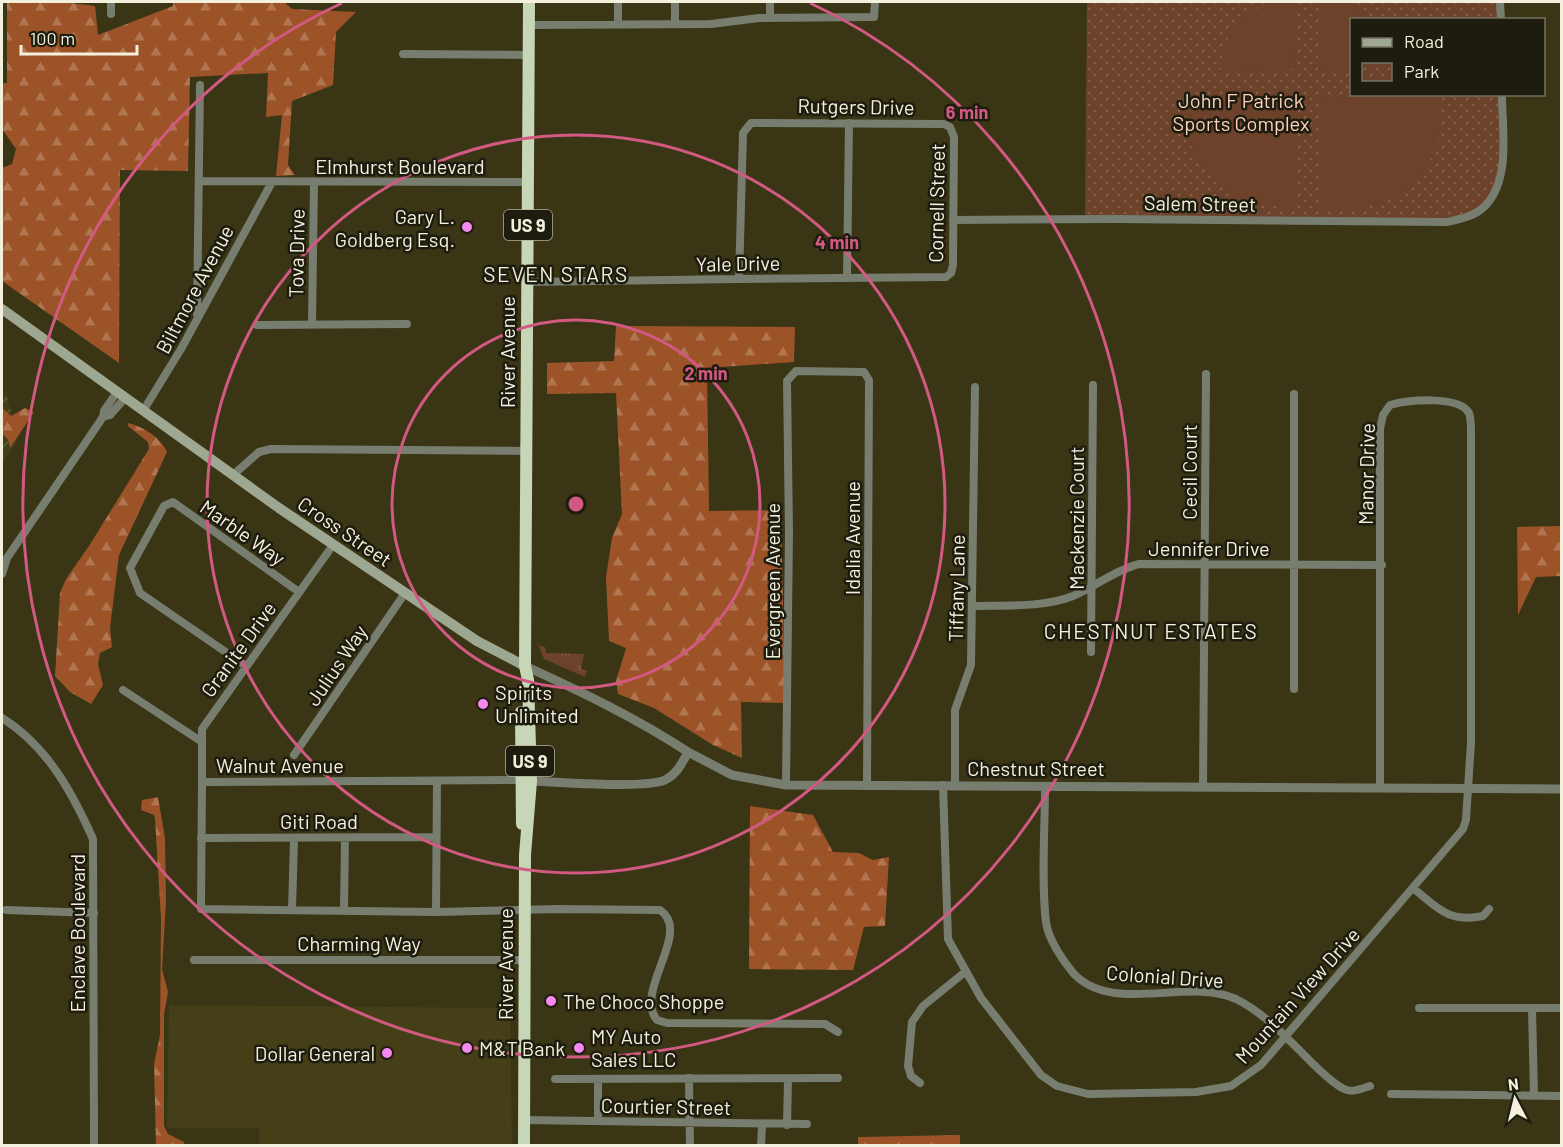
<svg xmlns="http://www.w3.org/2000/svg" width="1563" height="1147" font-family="Barlow,sans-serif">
<defs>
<pattern id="industrial-furrows" width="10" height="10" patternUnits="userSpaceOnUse" patternTransform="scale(1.5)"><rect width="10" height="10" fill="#443f16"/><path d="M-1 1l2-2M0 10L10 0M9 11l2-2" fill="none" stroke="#5f5b37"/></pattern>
<pattern id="grass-tufts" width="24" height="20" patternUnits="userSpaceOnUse" patternTransform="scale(1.5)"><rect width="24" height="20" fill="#6d422a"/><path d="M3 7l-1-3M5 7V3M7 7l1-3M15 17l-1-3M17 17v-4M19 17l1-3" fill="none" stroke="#825e48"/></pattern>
<pattern id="forest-firs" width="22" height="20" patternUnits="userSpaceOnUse" patternTransform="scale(1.5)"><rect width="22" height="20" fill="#9d5328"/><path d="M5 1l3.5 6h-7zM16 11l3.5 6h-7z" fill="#b07551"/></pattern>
<pattern id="park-dots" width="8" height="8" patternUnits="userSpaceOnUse" patternTransform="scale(1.5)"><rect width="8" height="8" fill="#6d422a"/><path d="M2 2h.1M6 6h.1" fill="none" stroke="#825e48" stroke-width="1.8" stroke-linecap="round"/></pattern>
</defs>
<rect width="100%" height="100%" fill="#393515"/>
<path fill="#443f16" d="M169,1005L510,1008L512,1145H259V1128H167Z"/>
<path fill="url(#industrial-furrows)" d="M6,392L18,440L2,463V398Z"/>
<path fill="url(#grass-tufts)" d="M537,642L540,646L545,647L546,653L584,654L581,669L587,671L585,677L544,659Z"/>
<path fill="url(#forest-firs)" d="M7,2H63L95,6L98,35L173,6V2H284L292,9L356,12L336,32L333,85L292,101L288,165L295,175L276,176L282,115L266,117L268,73L190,77L188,171L120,170L119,363L2,281V168L12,164L16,149L2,129V83H7Z
M616,326L795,327L794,362L707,368L709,511L781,510L785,703L741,702L742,758L713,745L654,708L618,694L616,681L626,648L609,641L606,577L612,538L622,514L616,393L547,394V363L614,361Z
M2,408L11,416L25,408L34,412L10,448L9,441L2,433Z
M128,423C144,427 160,437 167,452L119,555L110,628L112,647L100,653L98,664L103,685L91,704L70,692L55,676L60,593L66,579L89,546L149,449L148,442L128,426Z
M1562,526L1561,576L1536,577L1518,615L1517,527Z
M158,797L165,838L166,901L162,969L168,992L164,1014V1126L168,1134L184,1142V1145H156L154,1064L160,1035L161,919L155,819L154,815L141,810L142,800Z
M750,806L813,815L833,852L859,853L873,860L889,857L885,926L864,927L853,970L749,969Z
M960,1135V1145H858V1137Z"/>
<path fill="url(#park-dots)" d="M1087,2H1503V19L1352,20V94L1503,95L1502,165L1486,205L1447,222L1085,221Z"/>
<path fill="#6d422a" d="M1294,2L1295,69L1221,73C1223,26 1247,1 1294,2Z
M1319,2H1347L1374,19L1352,20L1351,72L1318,70Z
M1184,97L1298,98L1297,209L1248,202L1218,184L1195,156L1186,131Z
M1320,97L1442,98C1441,113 1440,129 1437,143C1434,157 1425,169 1417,179C1391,208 1357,209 1320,210Z"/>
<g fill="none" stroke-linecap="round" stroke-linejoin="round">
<path stroke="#777e70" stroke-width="8" d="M111,2V14
M1500,2L1501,20
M770,18V2
M675,24V2
M529,25L711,24L759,18L874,17L875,2
M618,25V2
M403,54L529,55
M200,181L528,182
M953,220L1116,219L1447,222C1461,219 1476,216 1486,205C1511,178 1502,128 1502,94
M847,278L849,123
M527,282C667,280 806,278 946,277L951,273L953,265L954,137L950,127L944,124L751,123L743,133L739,279
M197,314L200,85
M312,324L314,183
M257,325L407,324
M143,411L181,349L272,182
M103,417L110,415L125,398
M233,475L259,452L271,449L526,451
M2,574L7,558L103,417L104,411L117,392
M972,606C1004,605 1043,608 1073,596C1096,586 1115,570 1139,564L1382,565
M1091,652L1093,385
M246,666L140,593L130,568L164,506L173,502L299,592
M1294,689V394
M123,690L202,742
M2,718C47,746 72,792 93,839L94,1146
M294,755L405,593
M521,780L202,782L201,909L436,912L557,909L660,910C693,932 633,991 657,1020L667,1023L825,1024L838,1032
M202,782V729L333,545
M786,785L789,532L787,381L796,371L864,372L869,380L867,784
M943,785L948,939L981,998L1041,1075L1057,1086L1088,1094L1196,1092L1231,1086L1261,1065L1463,829L1466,820L1471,742V432C1471,427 1471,418 1469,413C1459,395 1407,400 1390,405L1383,415L1380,429V787
M955,785V710L971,665L975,387
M1045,786C1045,828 1041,882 1046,922C1048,939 1063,961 1074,974C1114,1015 1188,977 1236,999C1266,1014 1289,1040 1312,1063C1322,1072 1332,1083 1344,1089C1352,1093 1361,1089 1370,1086
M1203,787L1206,374
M201,838L436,837
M1413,888C1438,908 1448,923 1483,916L1489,909
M6,910L94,913
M292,910L294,838
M344,911L345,838
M436,912L437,781
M194,960H524
M1419,1008H1562
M1532,1008L1534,1095
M689,1078L690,1146
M555,1079L838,1078
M920,1083L911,1076L908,1066L912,1022L923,1006L965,972
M1391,1094L1562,1096
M524,1120L807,1124
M598,1121V1079
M787,1125L788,1079
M761,1146L762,1125"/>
<path stroke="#777e70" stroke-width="9" d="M525,666C582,692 636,718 688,752
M531,781C557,782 645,789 665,780C677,774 682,763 688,752L732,775L786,785L1562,789"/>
<path stroke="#9da791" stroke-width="10" d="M2,309L279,508L477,641L525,666"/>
<path stroke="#c7d6b6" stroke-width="12" d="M521,712L522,824
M524,1146L525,855L531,781L528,680L525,666L529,2"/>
</g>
<g fill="none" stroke="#d15982" stroke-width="3">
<circle cx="576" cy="504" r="184"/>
<circle cx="576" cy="504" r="369"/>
<path d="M810 3A553 553 0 1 1 342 3"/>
</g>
<g fill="#f589ef" stroke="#1e1c0f" stroke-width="2">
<circle cx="467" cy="227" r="6"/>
<circle cx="483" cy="704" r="6"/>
<circle cx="551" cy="1001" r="6"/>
<circle cx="467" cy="1048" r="6"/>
<circle cx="579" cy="1048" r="6"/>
<circle cx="387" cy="1053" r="6"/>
</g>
<g text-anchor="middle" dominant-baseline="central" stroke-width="5" stroke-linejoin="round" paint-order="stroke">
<g fill="#1e1c0f" stroke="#b3b1a0" stroke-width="1.5">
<rect x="504" y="210" width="48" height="30" rx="4.5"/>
<rect x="506" y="746" width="48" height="30" rx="4.5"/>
</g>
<g font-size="18" font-weight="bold" fill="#f3f1de">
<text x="528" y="225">US 9</text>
<text x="530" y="761">US 9</text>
</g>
<g font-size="20" fill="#fed3bd" stroke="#1e1c0f">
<text x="1241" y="100">John F Patrick<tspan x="1241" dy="23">Sports Complex</tspan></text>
</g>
<g font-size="20" fill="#f3f1de" stroke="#1e1c0f">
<text transform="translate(856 106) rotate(1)">Rutgers Drive</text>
<text x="400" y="166">Elmhurst Boulevard</text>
<text transform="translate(936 203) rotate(-89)">Cornell Street</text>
<text transform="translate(1200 203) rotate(1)">Salem Street</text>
<text transform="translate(296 253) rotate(-89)">Tova Drive</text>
<text transform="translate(738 263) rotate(-1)">Yale Drive</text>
<text transform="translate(194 289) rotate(-62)">Biltmore Avenue</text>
<text transform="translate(507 352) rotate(-90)">River Avenue</text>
<text transform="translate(1189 472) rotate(-90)">Cecil Court</text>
<text transform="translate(1366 474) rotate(-89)">Manor Drive</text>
<text transform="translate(1076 518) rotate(-90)">Mackenzie Court</text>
<text transform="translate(345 531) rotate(34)">Cross Street</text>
<text transform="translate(243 532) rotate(35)">Marble Way</text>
<text transform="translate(852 538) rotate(-90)">Idalia Avenue</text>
<text x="1209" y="548">Jennifer Drive</text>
<text transform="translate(772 581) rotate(-90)">Evergreen Avenue</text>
<text transform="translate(956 588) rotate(-89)">Tiffany Lane</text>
<text transform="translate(238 649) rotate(-54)">Granite Drive</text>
<text transform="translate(336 665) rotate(-56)">Julius Way</text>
<text x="280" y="765">Walnut Avenue</text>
<text x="1036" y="768">Chestnut Street</text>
<text x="319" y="821">Giti Road</text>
<text transform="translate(77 933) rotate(-90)">Enclave Boulevard</text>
<text x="359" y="943">Charming Way</text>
<text transform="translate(505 964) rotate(-90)">River Avenue</text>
<text transform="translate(1165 976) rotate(4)">Colonial Drive</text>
<text transform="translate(1297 995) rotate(-48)">Mountain View Drive</text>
<text transform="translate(666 1106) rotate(1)">Courtier Street</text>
</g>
<g font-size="20" fill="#f3f1de" stroke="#1e1c0f" text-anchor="start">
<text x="455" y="216" text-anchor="end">Gary L.<tspan x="455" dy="23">Goldberg Esq.</tspan></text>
<text x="495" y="692">Spirits<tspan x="495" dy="23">Unlimited</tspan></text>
<text x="563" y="1001">The Choco Shoppe</text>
<text x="591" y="1036">MY Auto<tspan x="591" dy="23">Sales LLC</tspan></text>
<text x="479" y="1048">M&amp;T Bank</text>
<text x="375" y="1053" text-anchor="end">Dollar General</text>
</g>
<g font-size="21" letter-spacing="1.5" fill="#f3f1de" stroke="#1e1c0f">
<text x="556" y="273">SEVEN STARS</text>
<text x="1151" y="630">CHESTNUT ESTATES</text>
</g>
</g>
<circle cx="576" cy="504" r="9" fill="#d15982" stroke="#1e1c0f" stroke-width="3"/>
<g font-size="18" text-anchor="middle" font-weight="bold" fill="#d15982" stroke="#1e1c0f" stroke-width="5" stroke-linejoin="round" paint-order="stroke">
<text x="967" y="119">6 min</text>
<text x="837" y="249">4 min</text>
<text x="706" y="380">2 min</text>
</g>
<rect width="1563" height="1147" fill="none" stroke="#f3f1de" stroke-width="6"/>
<rect x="1350" y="18" width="195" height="78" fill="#1e1c0f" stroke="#737162" stroke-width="1.5"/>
<rect x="1362" y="38" width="30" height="9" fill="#9da791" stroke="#737162" stroke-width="1.5"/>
<text x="1404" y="48" font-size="18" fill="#f3f1de">Road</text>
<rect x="1362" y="63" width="30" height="18" fill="url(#park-dots)" stroke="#737162" stroke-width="1.5"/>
<text x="1404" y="78" font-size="18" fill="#f3f1de">Park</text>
<g transform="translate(1515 1099) rotate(353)" stroke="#1e1c0f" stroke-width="4.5" paint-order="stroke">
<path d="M0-4.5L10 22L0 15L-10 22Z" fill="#f3f1de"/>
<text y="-9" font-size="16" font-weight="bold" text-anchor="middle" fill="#f3f1de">N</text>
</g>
<path d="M21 45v9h116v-9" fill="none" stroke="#f3f1de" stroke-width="3"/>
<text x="30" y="45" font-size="18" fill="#f3f1de" stroke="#1e1c0f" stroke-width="4.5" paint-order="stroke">100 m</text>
</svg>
